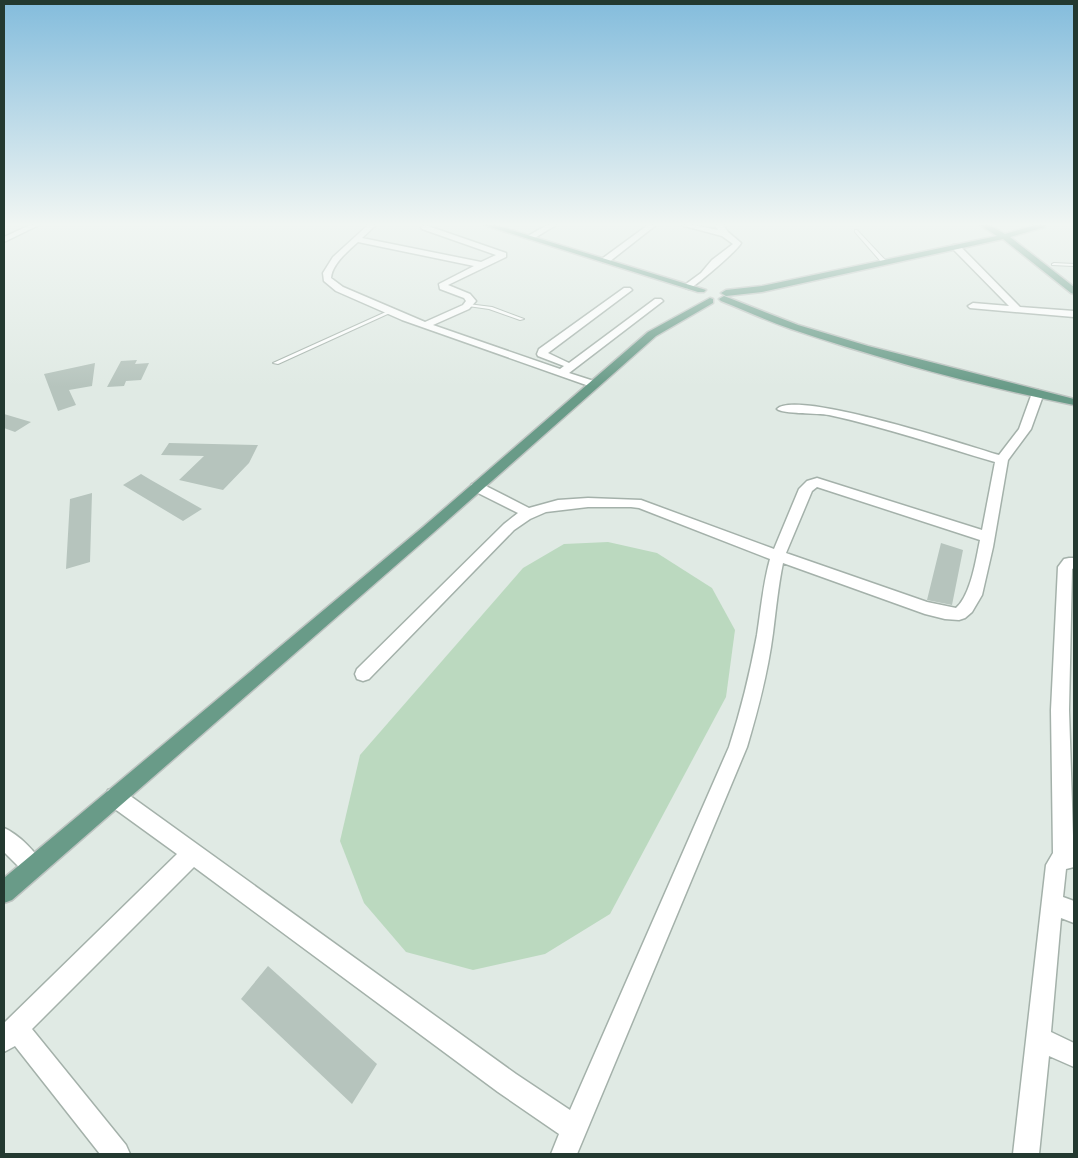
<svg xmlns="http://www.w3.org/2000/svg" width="1078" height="1158" font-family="Poppins,sans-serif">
<rect width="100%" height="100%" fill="#e0eae4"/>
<path fill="#bbd9bf" d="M608,542L657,553L712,588L735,630L726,697L610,914L545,954L473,970L406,952L364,903L340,841L360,755L523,568L564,544Z"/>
<path fill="#b6c4bd" d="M137,360L135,364L149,363L141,380L126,381L124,386L107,387L121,361Z
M95,363L92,386L69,390L76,405L58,411L44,374Z
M4,414L31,422L15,432L4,428Z
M169,443L258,445L249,463L223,490L179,480L204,456L161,455Z
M141,474L151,480L202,509L183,521L123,485Z
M92,493L90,562L66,569L70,499Z
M941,543L963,550L952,605L927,600Z
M268,966L377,1064L352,1104L241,999Z"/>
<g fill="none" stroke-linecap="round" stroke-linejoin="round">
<defs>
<path id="lane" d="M855,230H857L887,262V264H883L855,232Z
M1054,263L1074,264V266L1052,265V264Z
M468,304L492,307L524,319L520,320L489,309L468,306Z
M388,311L392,312L278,364L273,363Z"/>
<path id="street" d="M368,225H376L362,238L481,262L496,255L422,229L421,227L425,225L506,253V257L448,285L470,294L476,301L469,309L433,325L560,369L564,366L538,356L537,354L539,349L624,288H630L632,290L548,353L569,363L655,299H661L663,301L569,373L597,382L599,384L593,387L589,386L402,320L336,291L324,281L323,273L333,257ZM358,242L474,266L439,284L440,289L464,298L466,301L463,305L425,322L343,287L331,278C332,264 348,251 358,242Z
M547,225H556L533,239L526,237Z
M648,225H656L609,262H603V258Z
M681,225H694L718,230L715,225H723L728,232L741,243C739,249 696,286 689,289L686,288V284L701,273L712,260L733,244L722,236Z
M953,245H959L1020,307L1074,311V317L970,308L968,306L973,303L1009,306L953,249Z
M1038,390L1044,393L1031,429L1008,460L993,547L982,595L972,612L965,618L959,620L945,619L925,614L783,563C778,587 776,610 773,633C768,672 758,710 747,747L577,1154H551L559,1134L498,1092L194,867L32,1029L126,1145L130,1154H100L15,1046L4,1052V1023L177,854L108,804L105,797L108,790L115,788L122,790L516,1074L570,1110L729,747C741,710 750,673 757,635C761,609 763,584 770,559L639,508L631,507H588L546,512L530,519L514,530L369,679L363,681L357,679L355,674L357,669L504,524L518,513L472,490L470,487L472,484H482L529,508L558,500L588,498L641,500L774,549L799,489L807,481L817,478L982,530L995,462C940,446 885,427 829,415C818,413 782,414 777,409C796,389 968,446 999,455L1019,429L1032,393ZM817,487L980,540C976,559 971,595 956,608L927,602L786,553L812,491Z
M1069,558H1074V568L1072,569L1069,710L1074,867L1066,869L1063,897L1074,901V923L1061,918L1051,1032L1074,1043V1067L1049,1056L1039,1154H1013L1046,865L1053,853L1051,710L1058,567L1064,559Z
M4,828C18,834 38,853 43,867L40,874L33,877L26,874L4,852Z"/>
<path id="secondary" d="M30,225H39L4,242V237Z"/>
<path id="primary" d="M484,225H495L706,290L704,292H698Z
M980,225H989L1005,234L1035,225H1046L1045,227L1010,237L1074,287V294L1071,293L1003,239L762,292L726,296L721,293L726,290L762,286L997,236Z
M724,296L798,325L868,346L1074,399V405C979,386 883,360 791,329C767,321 744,310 721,301L719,299Z
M710,298L713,299V303L656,336L433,533L12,900L4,903V878L423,527L648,332Z"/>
</defs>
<use href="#lane" stroke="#a4b1aa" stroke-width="2"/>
<use href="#street" stroke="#a4b1aa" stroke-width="3"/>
<use href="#secondary" stroke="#a1b4ab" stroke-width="3"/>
<use href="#primary" stroke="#bdc4c1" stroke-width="3"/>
<use href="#lane" fill="#fff" fill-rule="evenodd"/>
<use href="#street" fill="#fff" fill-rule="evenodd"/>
<use href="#secondary" fill="#fff" fill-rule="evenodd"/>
<use href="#primary" fill="#699b88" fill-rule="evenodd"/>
</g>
<linearGradient id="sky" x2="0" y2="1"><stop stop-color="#83bcdc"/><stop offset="0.58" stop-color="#f1f6f3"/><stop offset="1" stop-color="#f1f6f3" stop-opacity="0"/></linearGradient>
<rect width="1078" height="387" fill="url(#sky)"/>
<rect width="1078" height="1158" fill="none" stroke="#233930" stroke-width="10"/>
</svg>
